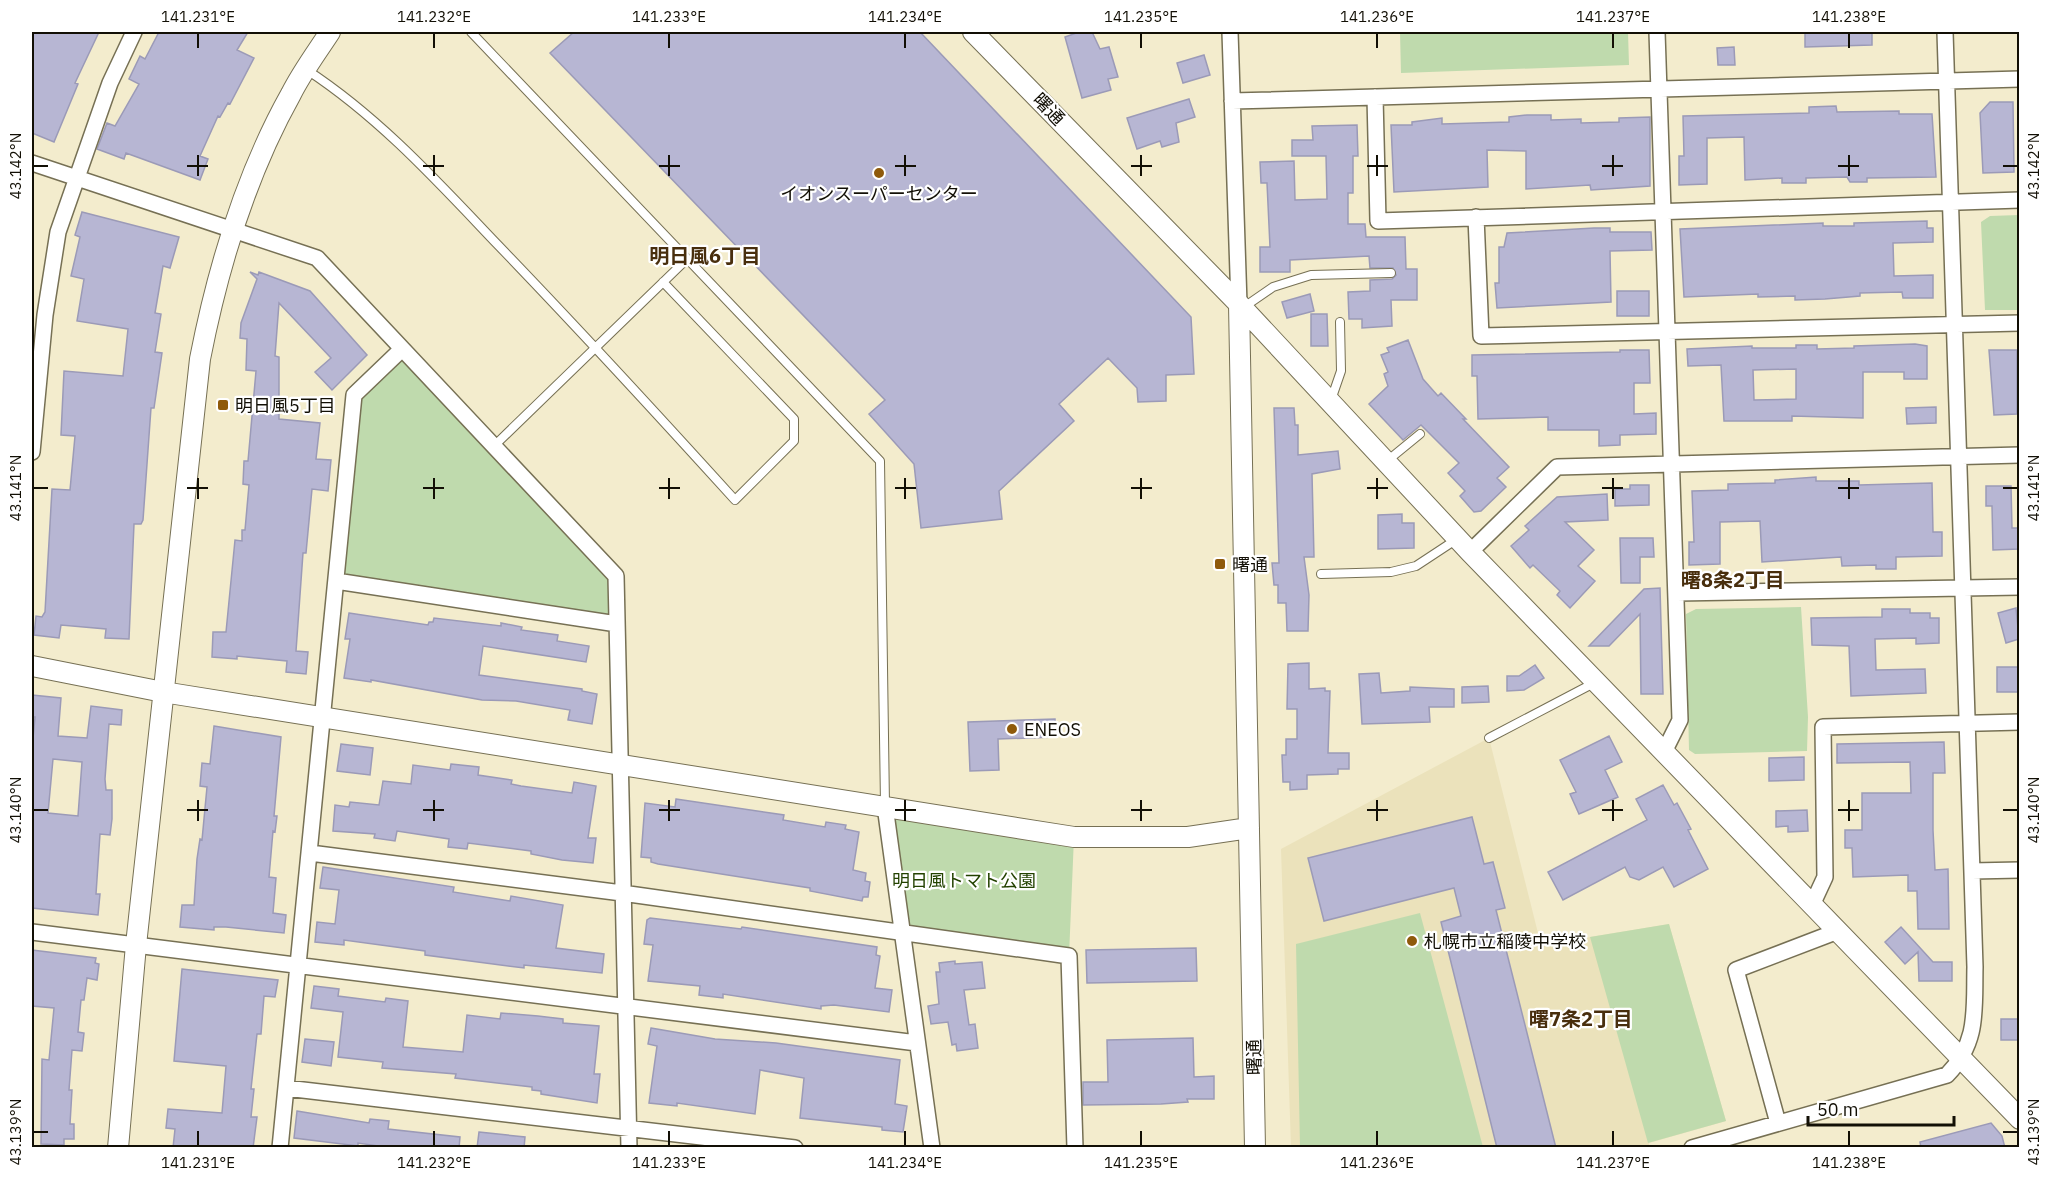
<svg xmlns="http://www.w3.org/2000/svg" width="2051" height="1179" font-family="'IBM Plex Sans','Noto Sans JP',sans-serif">
<rect width="100%" height="100%" fill="#f3eccd"/>
<path fill="#ebe2bb" d="M1489,738L1541,945L1669,924L1726,1121L1649,1143V1147H1291L1281,849Z"/>
<path fill="#bfdaad" d="M1400,32H1628L1629,65L1401,73Z
M2019,215V310H1985L1981,222L1990,216Z
M402,349L616,576L617,624L336,581L354,395Z
M1801,607L1808,717L1807,751L1695,754L1689,750L1686,614L1696,609Z
M885,806L1074,837L1069,956L902,932Z
M1420,913L1483,1147H1300L1296,944Z
M1669,924L1726,1121L1648,1143L1590,937Z"/>
<path fill="#b7b6d3" stroke="#9b9ab7" stroke-width="1.5" fill-rule="evenodd" d="M32,32H99L75,83L78,84L54,142L32,133Z
M159,32H248L237,50L254,58L230,104L228,103L220,117L218,116L200,156L208,159L200,180L126,153L124,159L97,149L107,123L115,126L139,84L129,79L140,56L145,59Z
M574,32H920L1191,317L1194,374L1166,375V401L1138,402L1137,388L1108,358L1059,404L1074,421L999,491L1002,519L921,528L914,464L869,414L885,400L550,53Z
M1079,32H1092L1100,49L1109,47L1118,77L1108,79L1111,90L1082,98L1065,37Z
M1805,32H1872V45L1805,47Z
M1734,47L1735,65H1718L1717,48Z
M1204,55L1210,75L1183,83L1177,63Z
M1189,99L1195,117L1176,123L1179,142L1162,147L1160,141L1137,149L1127,118Z
M1990,102H2013L2014,172L1983,173L1980,113Z
M1836,106L1837,112L1899,111V114H1932L1936,177L1867,178V182H1850L1847,177L1806,178V183H1782V178L1745,180L1744,137L1707,138V184L1679,185V156H1684L1683,116L1809,113V107Z
M1527,115H1551V120L1581,119V123L1619,122V118L1650,117V186L1591,190L1590,185L1526,189V151L1487,150L1488,187L1394,192L1391,125H1412V122L1442,118V124L1509,122V117Z
M1357,125L1358,156H1353V193H1348V224H1365L1366,237H1405L1406,269H1417V300H1391L1392,326L1362,328V319H1349L1348,292L1370,291V280L1392,279L1396,275L1393,268H1370L1369,256L1290,260V272H1260V247H1270L1267,183H1261L1260,162L1294,161L1295,200L1327,199L1326,156H1292V140H1313L1312,126Z
M82,212L179,237L170,268L163,266L155,313L161,314L155,352L162,353L154,408H151L143,520L141,524H134L129,639L105,638L106,629L61,625L59,638L34,635L36,616L42,617L45,612L52,489L70,490L75,436L61,435L64,371L123,376L128,329L77,321L84,279L71,276L80,237L75,235Z
M1927,221V228H1933V242L1893,243L1894,276L1933,275V298H1903L1902,292L1860,293V296L1825,299L1795,300V296L1758,297V294L1684,297L1680,229L1823,223V226H1854V223Z
M1594,228H1610V232H1651L1652,250L1610,251L1611,302L1497,308L1495,283H1499V247H1504L1507,233Z
M250,272L258,275L259,272L310,291L367,355L332,390L315,372L331,358L279,303L275,356L279,357V419L320,423L316,459L331,460L328,491L312,489L306,553H303L296,651L308,652L306,674L286,672L287,661L237,656V659L212,657L213,632H226L235,540L242,541V530H245L249,485L243,484L244,461H248L256,371L246,370L247,339L240,338L241,323L257,279Z
M1617,291H1649V316H1617Z
M1310,294L1314,311L1287,318L1282,302Z
M1311,314H1327L1328,346H1311Z
M1408,340L1423,379L1438,396L1441,393L1466,419H1463L1509,467L1497,478L1506,487L1481,511L1474,512L1460,496L1465,491L1448,473L1459,463L1421,425L1403,440L1369,404L1388,386L1384,374L1388,372L1381,355L1389,352L1387,348Z
M1915,344L1927,346V379H1904V372H1863V418L1792,416V421H1724L1721,365L1688,366L1687,349L1752,346V348H1796V345H1817V349L1854,348V346ZM1796,369V399L1754,400L1753,370Z
M1620,350H1649L1650,383H1634V414L1656,413V434L1620,435V445L1599,446V430H1548V417L1478,419L1477,376H1472V355L1620,352Z
M1989,350H2017V414L1994,415Z
M1936,407V423L1907,424L1906,408Z
M1274,408H1294L1295,425H1298V455L1338,451L1340,469L1312,474L1314,557H1304L1309,595L1308,631H1287L1286,603H1278V585H1274L1272,563H1279Z
M1816,477V481H1859V485L1932,483L1933,532H1942V556L1896,557V569H1876V565L1842,566L1841,557L1762,562L1760,521L1720,522V564L1689,565V542H1694L1692,491L1728,490V484L1775,483V480Z
M1630,485H1649V505L1615,506V489H1630Z
M1986,486H2011L2012,528H2019V549L1993,550L1992,506H1986Z
M1607,494L1608,520L1565,522L1594,550L1578,566L1595,581L1570,608L1557,595L1560,591L1533,565L1530,568L1511,546L1529,530L1525,526L1557,497Z
M1402,514V523H1414V548L1378,549V515Z
M1620,538H1653L1654,557H1640V583H1621Z
M1660,588L1663,694H1641L1640,614L1609,646H1589L1644,589Z
M2016,608L2019,639L2006,643L1998,613Z
M1882,609H1910V613H1930V618H1939V643L1916,644V638L1875,639L1876,670L1925,669L1926,693L1851,696L1849,646L1812,645L1811,618L1882,617Z
M349,613L428,625L429,622H433L434,618L501,626V623L522,627L521,630L558,635L557,641L589,646L586,662L483,646L479,675L582,689V691L597,694L592,724L568,720L570,710L516,701L482,700L371,680V682L344,678L350,639H345Z
M1309,663V689L1325,688V691H1330L1328,753H1349V769H1338V774L1307,775V789L1290,790V782H1283L1282,755H1286V739H1297V709H1287L1288,664Z
M1535,665L1544,678L1524,690L1507,691V676H1519Z
M1997,667H2019V692H1997Z
M1379,673L1381,693L1410,691V687L1454,689V707H1429L1430,722L1362,724L1359,674Z
M1488,686L1489,702L1462,703V687Z
M32,695L61,698L58,736L87,738L91,706L122,710L121,725L109,724L105,779L106,790H112V819L110,835L100,834L96,894H100L98,915L32,908V749L35,717H32ZM53,759L82,762L78,816L48,813Z
M1055,719L1056,737L998,739L999,770L970,771L968,722Z
M214,726L281,737L274,816H277L275,832L273,831L269,877L276,878L273,913L286,915L284,933L226,927H214V930L180,927L182,905H194L197,859L200,839L202,840L207,787L200,786L202,763L210,764Z
M1609,736L1622,762L1605,770L1618,797L1579,814L1570,794L1576,792L1560,760Z
M1944,742L1945,773H1933V830L1935,870L1948,869L1949,929H1918L1917,891H1908V875L1853,877L1852,848H1845V830H1862V793H1911L1910,762L1837,763V744Z
M341,744L373,748L370,775L337,771Z
M1804,757V780L1769,781V758Z
M451,764L479,767L478,775L512,780L511,784L521,786L572,793L574,782L596,786L588,838H596L593,863L562,860L531,854V851L468,843L467,849L448,847L449,839L397,831L395,841L374,838L375,834L333,831L335,805L349,807L350,802L379,805L383,781L411,784L413,765L450,770Z
M1663,785L1674,805L1677,803L1691,829L1688,830L1708,869L1674,887L1663,867L1639,880L1630,877L1625,867L1563,900L1548,872L1647,820L1636,799Z
M676,799L784,815L783,820L825,827L826,822L846,825L845,829L859,832L853,870L866,873L865,881L870,882L868,897H863L862,901L810,891V888L658,864L651,862V858L641,857L645,803L675,807Z
M1807,810L1808,831L1788,832V826L1776,827V811Z
M1472,817L1484,864L1493,862L1505,908L1496,910L1556,1148H1497L1441,922L1461,916L1454,888L1324,921L1308,858Z
M323,867L454,887L453,892L510,901L511,896L563,905L556,948L604,954L602,973L524,965V968L425,955V951L344,940V945L315,942L317,922L335,924L339,890L320,888Z
M650,918L741,929L742,927L877,947L876,955L880,956L875,988L892,990L889,1012L834,1005L821,1006V1009L723,994V998L699,995L700,986L648,981L653,945L644,944L647,920Z
M1901,927L1933,962H1952V981H1919L1918,952L1905,964L1885,942Z
M1196,948L1197,981L1087,983L1086,950Z
M32,950L96,958L95,963L99,964L97,980L87,978L84,1000H81L78,1032L84,1033L82,1051L72,1050L69,1090H72L70,1124H74V1139H64V1145L41,1144L42,1059L49,1060L54,1008L32,1006Z
M955,961V964L982,962L985,988L964,990L969,1025L975,1024L978,1048L957,1051L956,1044L952,1045L948,1022L931,1024L928,1006L939,1004L936,972H940L939,963Z
M182,969L278,980L275,997L264,996L261,1034H257L251,1089H254L251,1117H257L253,1148H173L175,1129L166,1128L168,1109L222,1113L226,1066L174,1061Z
M314,986L339,989L338,996L385,1002L386,998L408,1001L403,1047L463,1052L467,1015L500,1019L501,1013L538,1016L563,1019V1023L599,1026L594,1074H600L597,1103L541,1094V1091L532,1090V1087L455,1078L456,1074L382,1068L383,1062L338,1057L343,1012L311,1008Z
M2001,1019H2019V1040H2001Z
M651,1028L715,1039L776,1043L900,1060L895,1104L907,1106L903,1132L882,1130V1127L800,1118L804,1078L760,1070L755,1114L677,1103V1106L649,1103L657,1046L648,1044Z
M1193,1038L1194,1077L1214,1076V1099H1187L1188,1102L1161,1104L1083,1105V1082H1108L1107,1040Z
M305,1039L334,1042L331,1066L302,1062Z
M297,1111L369,1123L370,1119L389,1121L388,1129L460,1137L459,1148H392L358,1143V1146L294,1138Z
M1991,1123L2002,1136L2005,1148H1921L1920,1142Z
M479,1132L525,1137L524,1148H477Z"/>
<g fill="none" stroke-linecap="round" stroke-linejoin="round">
<defs>
<path id="service" d="M471,32L880,461L885,805
M307,70C380,118 437,181 497,244C578,328 657,414 735,500L794,441V419L663,282
M1244,307L1273,287L1311,275L1391,273
M1331,400L1341,371L1340,322
M494,446L687,259
M1387,461L1420,434
M1321,574L1391,572L1416,566L1457,539
M1489,738L1594,683"/>
<path id="minor" d="M1230,32L1239,304
M1657,32L1680,720L1664,752
M1375,97L1378,221L2020,200
M1232,101L2020,79
M32,163L317,258L616,576L629,1148
M1476,217L1481,336L2020,323
M32,452L45,315L58,232L110,83L134,32
M1470,552L1557,467L2020,455
M336,581L617,624
M1677,593L2020,587
M885,806L932,1148
M310,853L622,893L1069,956L1075,1148
M1972,871L2020,870
M1812,905L1825,877L1823,727L2020,722
M32,932L917,1043
M286,1088L795,1148
M1778,1123L1736,970L1838,931
M280,1148L354,395L402,349
M1692,1148L1947,1075C1979,1042 1974,1010 1975,967L1945,32"/>
<path id="tertiary" d="M973,32L1239,304L1470,552L2020,1119
M1239,304L1255,1148
M32,666L163,692L1074,837H1188L1249,828
M118,1148L136,945L200,359C218,267 245,176 291,94C302,72 317,52 330,32"/>
</defs>
<use href="#service" stroke="#767054" stroke-width="10"/>
<use href="#minor" stroke="#767054" stroke-width="18"/>
<use href="#tertiary" stroke="#767054" stroke-width="22"/>
<use href="#service" stroke="#fff" stroke-width="8"/>
<use href="#minor" stroke="#fff" stroke-width="15"/>
<use href="#tertiary" stroke="#fff" stroke-width="20"/>
</g>
<path fill="none" stroke="#120f05" stroke-width="2" d="M198,33V48M434,33V48M669,33V48M905,33V48M1141,33V48M1377,33V48M1613,33V48M1849,33V48M198,155V176M434,155V176M669,155V176M905,155V176M1141,155V176M1377,155V176M1613,155V176M1849,155V176M33,166H48M187,166H208M423,166H444M659,166H680M895,166H916M1131,166H1152M1367,166H1388M1602,166H1623M1838,166H1859M2003,166H2018M198,478V499M434,478V499M669,478V499M905,478V499M1141,478V499M1377,478V499M1613,478V499M1849,478V499M33,488H48M187,488H208M423,488H444M659,488H680M895,488H916M1131,488H1152M1367,488H1388M1602,488H1623M1838,488H1859M2003,488H2018M198,800V821M434,800V821M669,800V821M905,800V821M1141,800V821M1377,800V821M1613,800V821M1849,800V821M33,810H48M187,810H208M423,810H444M659,810H680M895,810H916M1131,810H1152M1367,810H1388M1602,810H1623M1838,810H1859M2003,810H2018M198,1131V1146M434,1131V1146M669,1131V1146M905,1131V1146M1141,1131V1146M1377,1131V1146M1613,1131V1146M1849,1131V1146M33,1132H48M2003,1132H2018"/>
<g fill="#8f5a0b" stroke="#fff" stroke-width="2">
<circle cx="879" cy="173" r="6"/>
<rect x="217" y="399" width="12" height="12" rx="3"/>
<rect x="1214" y="558" width="12" height="12" rx="3"/>
<circle cx="1012" cy="729" r="6"/>
<circle cx="1412" cy="941" r="6"/>
</g>
<g text-anchor="middle" dominant-baseline="central" stroke-width="4.5" stroke-linejoin="round" paint-order="stroke">
<g font-size="18" fill="#120f05" stroke="#fff">
<text transform="translate(1049 109) rotate(46)">曙通</text>
<text transform="translate(1254 1057) rotate(-91)">曙通</text>
</g>
<g font-size="18" fill="#120f05" stroke="#fff" text-anchor="start">
<text x="879" y="193" text-anchor="middle">イオンスーパーセンター</text>
<text x="235" y="405">明日風5丁目</text>
<text x="1232" y="564">曙通</text>
<text x="1024" y="729">ENEOS</text>
<text x="1424" y="941">札幌市立稲陵中学校</text>
</g>
<g font-size="18" fill="#234200" stroke="#fff">
<text x="964" y="880">明日風トマト公園</text>
</g>
<g font-size="20" font-weight="bold" fill="#482e0d" stroke="#fff">
<text x="705" y="255">明日風6丁目</text>
<text x="1733" y="579">曙8条2丁目</text>
<text x="1581" y="1018">曙7条2丁目</text>
</g>
</g>
<rect width="2051" height="1179" fill="none" stroke="#ffffff" stroke-width="66"/>
<path d="M1808 1116v9h146v-9" fill="none" stroke="#120f05" stroke-width="3"/>
<text x="1817" y="1116" font-size="18" fill="#120f05" stroke="#ffffff" stroke-width="4.5" paint-order="stroke">50 m</text>
<rect x="33" y="33" width="1985" height="1113" fill="none" stroke="#120f05" stroke-width="2"/>
<g font-size="15" text-anchor="middle" fill="#120f05">
<text x="198" y="22">141.231°E</text>
<text x="434" y="22">141.232°E</text>
<text x="669" y="22">141.233°E</text>
<text x="905" y="22">141.234°E</text>
<text x="1141" y="22">141.235°E</text>
<text x="1377" y="22">141.236°E</text>
<text x="1613" y="22">141.237°E</text>
<text x="1849" y="22">141.238°E</text>
<text transform="translate(16 166) rotate(-90)" y="5">43.142°N</text>
<text transform="translate(2034 166) rotate(-90)" y="5">43.142°N</text>
<text transform="translate(16 488) rotate(-90)" y="5">43.141°N</text>
<text transform="translate(2034 488) rotate(-90)" y="5">43.141°N</text>
<text transform="translate(16 810) rotate(-90)" y="5">43.140°N</text>
<text transform="translate(2034 810) rotate(-90)" y="5">43.140°N</text>
<text transform="translate(16 1132) rotate(-90)" y="5">43.139°N</text>
<text transform="translate(2034 1132) rotate(-90)" y="5">43.139°N</text>
<text x="198" y="1168">141.231°E</text>
<text x="434" y="1168">141.232°E</text>
<text x="669" y="1168">141.233°E</text>
<text x="905" y="1168">141.234°E</text>
<text x="1141" y="1168">141.235°E</text>
<text x="1377" y="1168">141.236°E</text>
<text x="1613" y="1168">141.237°E</text>
<text x="1849" y="1168">141.238°E</text>
</g>
</svg>
